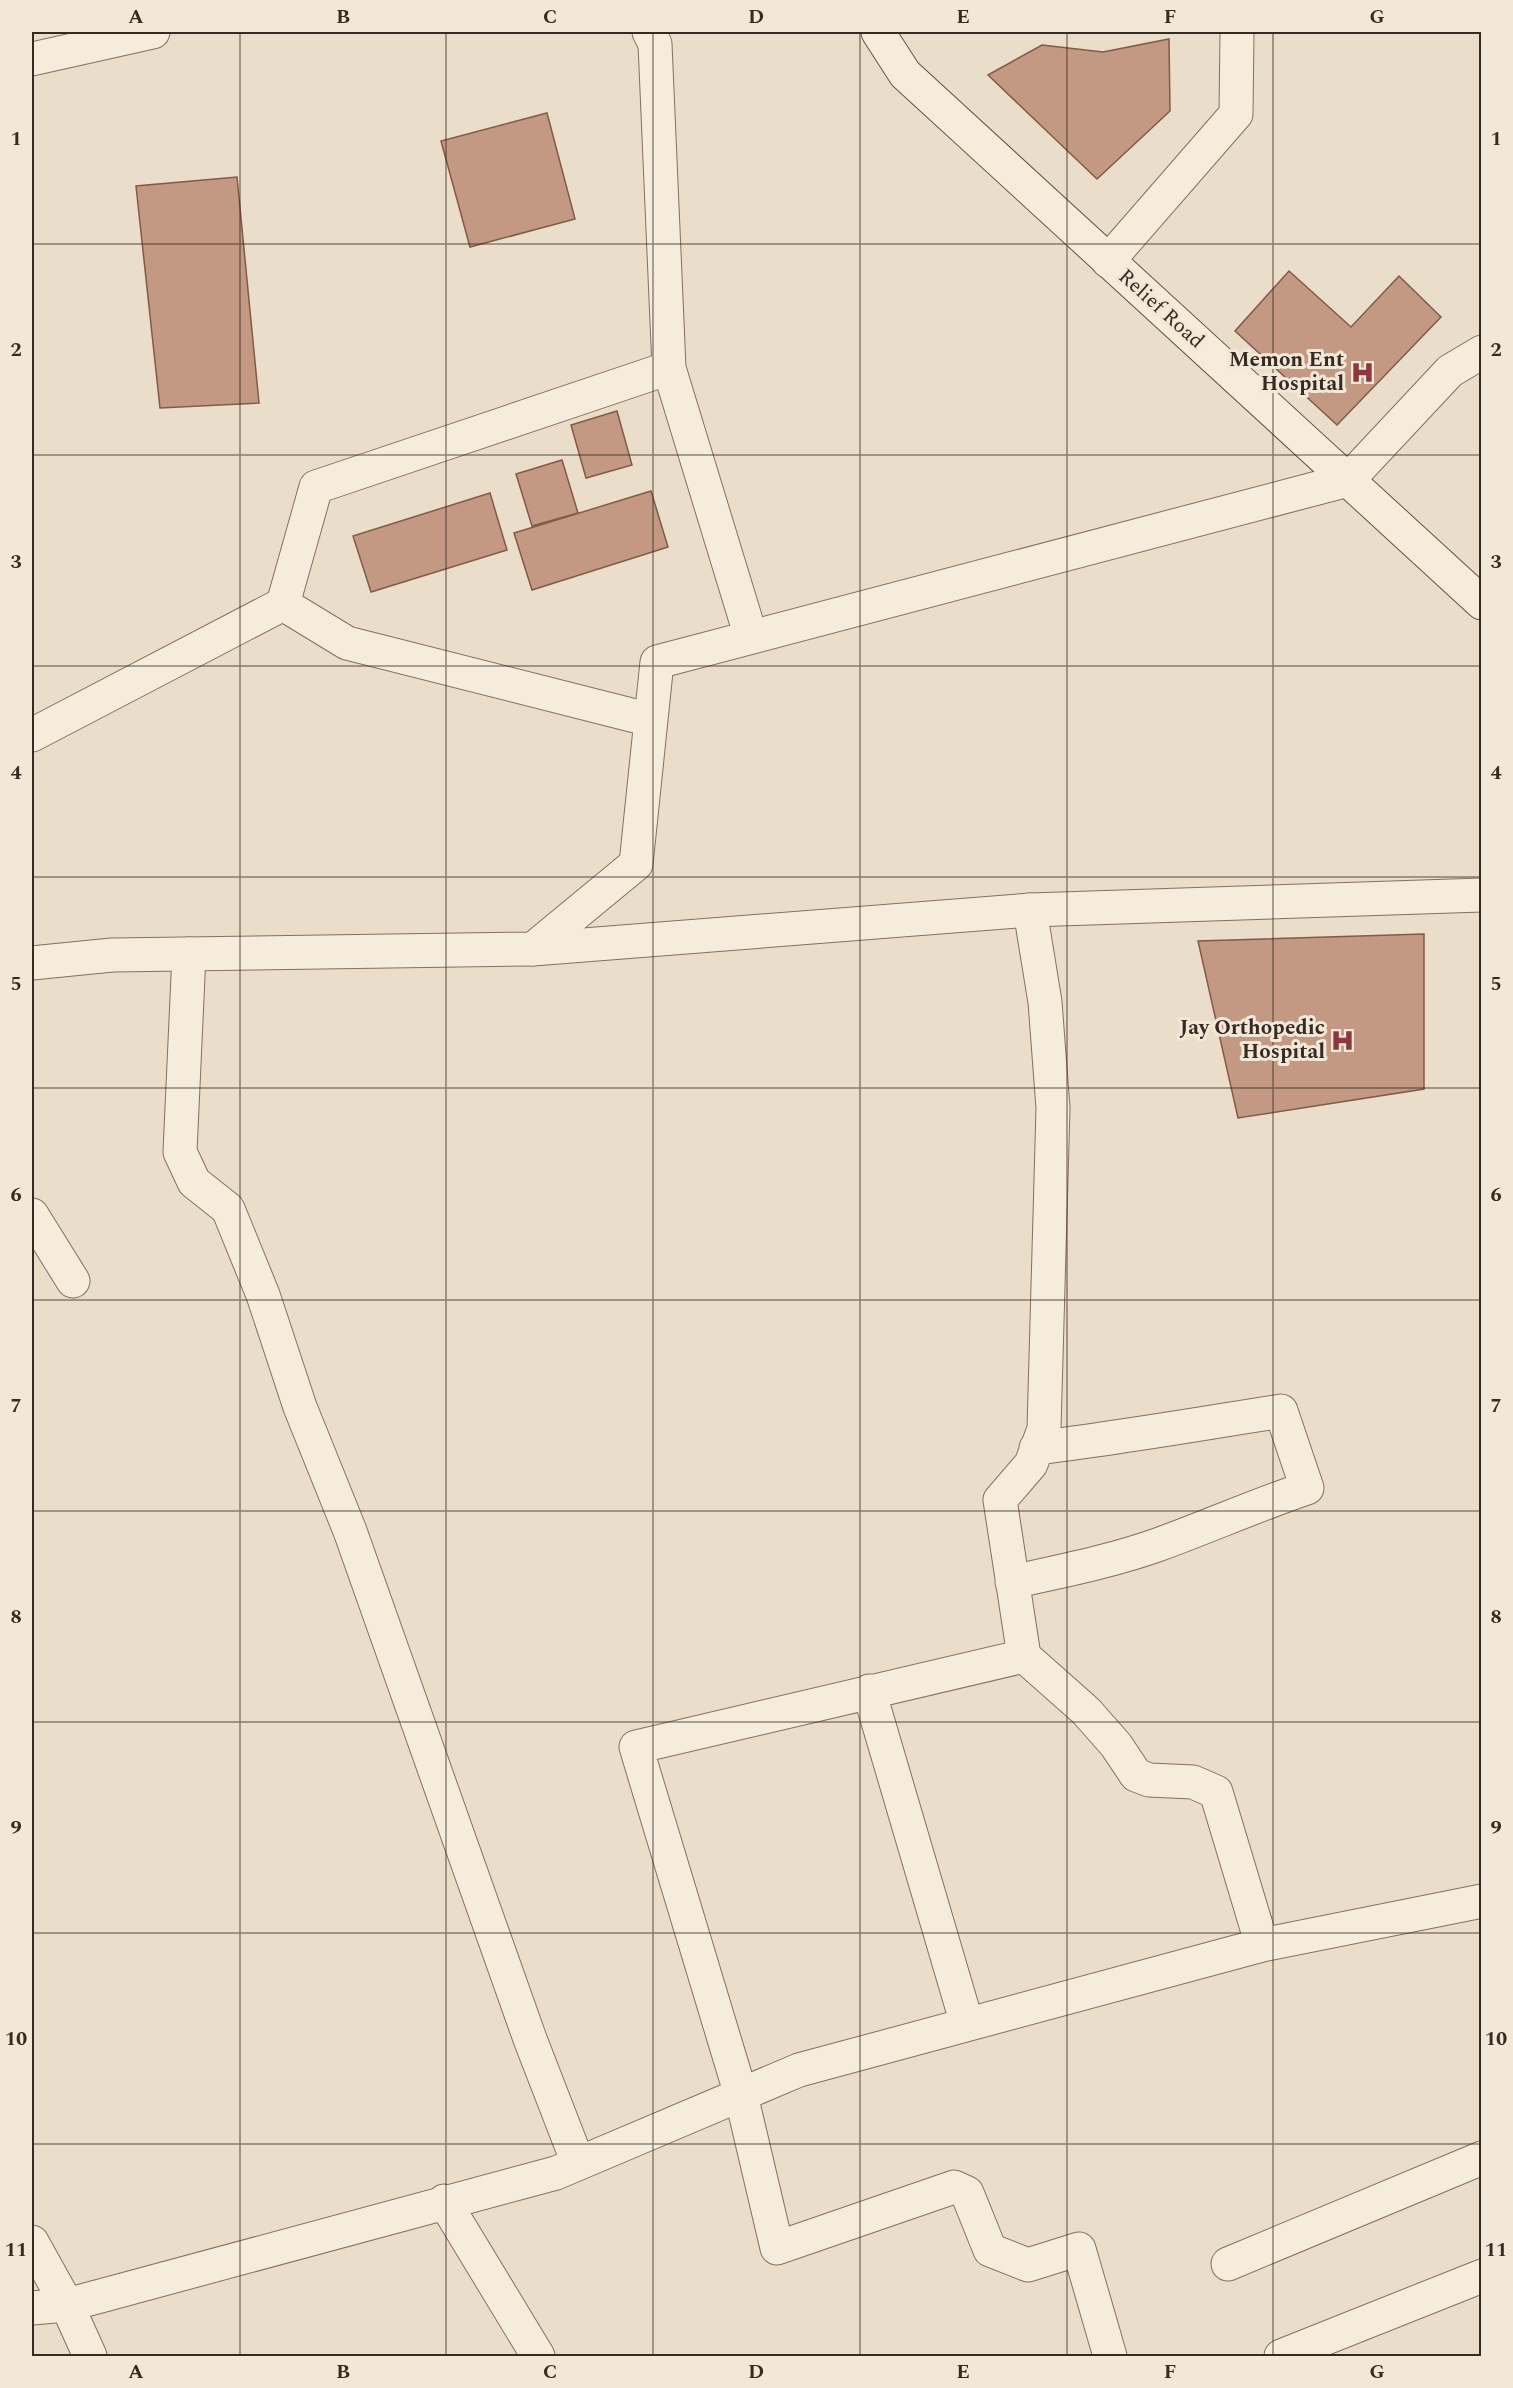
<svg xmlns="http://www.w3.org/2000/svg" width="1513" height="2388" font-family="Spectral,serif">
<rect width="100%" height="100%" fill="#eaddc9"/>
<path fill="#c49983" stroke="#815a48" stroke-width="1.5" d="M1169,39L1170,111L1097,179L988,75L1042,45L1103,52Z
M547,113L575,219L470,247L441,141Z
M237,177L259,403L160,408L136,186Z
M1289,271L1351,327L1399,276L1441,317L1337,425L1235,331Z
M617,411L632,465L586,478L571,425Z
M562,460L578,513L532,526L516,474Z
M651,491L668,547L532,590L514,533Z
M490,493L507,550L371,592L353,536Z
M1424,934V1089L1238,1118L1198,941Z"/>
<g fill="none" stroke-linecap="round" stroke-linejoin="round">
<defs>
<path id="minor" d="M649,32L655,44L669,368L751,637
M32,59L153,32
M1108,261L1236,114L1237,32
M283,604L347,643L651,720
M32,735L283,604L316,487L669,368
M1030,910L1045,1002L1053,1108L1044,1429L1031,1464L1000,1500L1024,1656L1086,1711L1116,1745L1136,1775L1149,1780L1193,1782L1216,1792L1262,1945
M533,949L636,864L657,662L1348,480L1450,371L1482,352
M189,954L180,1152L194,1182L228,1209L263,1295L300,1407L350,1531L530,2039L578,2163
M32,1215L73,1281
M1012,1582C1062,1571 1113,1561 1160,1544C1209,1526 1257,1505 1307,1488L1281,1411C1199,1424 1118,1438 1036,1448
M1024,1656L636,1747L741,2095L777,2248L954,2187L967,2193L990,2250L1028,2265L1079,2249L1110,2356
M869,1691L967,2024
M444,2201L538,2356
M1228,2264L1482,2158
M32,2308L67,2305L556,2173L799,2070L1262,1945L1482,1901
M1281,2356L1482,2276"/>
<path id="tertiary" d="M32,963L112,955L533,949L1030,910L1482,895
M32,2242L67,2305L90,2356"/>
<path id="secondary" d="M878,32L905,74L1482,603"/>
</defs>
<use href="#minor" stroke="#847060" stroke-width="35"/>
<use href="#tertiary" stroke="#847060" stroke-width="35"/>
<use href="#secondary" stroke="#665243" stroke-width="35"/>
<use href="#minor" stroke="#f5ecdc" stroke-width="33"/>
<use href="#tertiary" stroke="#f5ecdc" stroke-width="33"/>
<use href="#secondary" stroke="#f5ecdc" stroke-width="33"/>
</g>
<path fill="none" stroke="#372a22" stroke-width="1.5" stroke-opacity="0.55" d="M240,32V2356M446,32V2356M653,32V2356M860,32V2356M1067,32V2356M1273,32V2356M32,244H1482M32,455H1482M32,666H1482M32,877H1482M32,1088H1482M32,1300H1482M32,1511H1482M32,1722H1482M32,1933H1482M32,2144H1482"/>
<defs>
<symbol id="hospital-bare" viewBox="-9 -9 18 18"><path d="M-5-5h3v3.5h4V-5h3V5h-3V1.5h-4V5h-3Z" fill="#8d363e" stroke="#f2e8d8" stroke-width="2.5" paint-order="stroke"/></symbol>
</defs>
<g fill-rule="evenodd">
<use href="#hospital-bare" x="1346" y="356" width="33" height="33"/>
<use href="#hospital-bare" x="1326" y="1024" width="33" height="33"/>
</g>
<g text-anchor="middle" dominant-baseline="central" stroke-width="6" stroke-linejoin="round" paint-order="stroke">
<g font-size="21" fill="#372a22" stroke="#f2e8d8">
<text transform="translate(1161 309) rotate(42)">Relief Road</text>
</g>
<g font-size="21" font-weight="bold" fill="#372a22" stroke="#f2e8d8" text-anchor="end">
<text x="1344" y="360">Memon Ent<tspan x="1344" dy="24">Hospital</tspan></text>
<text x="1325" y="1028">Jay Orthopedic<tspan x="1325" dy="24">Hospital</tspan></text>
</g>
</g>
<rect width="1513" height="2388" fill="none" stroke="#f2e8d8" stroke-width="66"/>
<rect x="33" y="33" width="1447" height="2322" fill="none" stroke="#372a22" stroke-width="2"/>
<g font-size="20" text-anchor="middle" font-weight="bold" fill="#372a22">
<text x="136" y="23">A</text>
<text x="343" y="23">B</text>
<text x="550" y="23">C</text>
<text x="756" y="23">D</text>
<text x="963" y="23">E</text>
<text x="1170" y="23">F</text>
<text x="1377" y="23">G</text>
<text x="16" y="145">1</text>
<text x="1496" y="145">1</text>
<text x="16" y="356">2</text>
<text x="1496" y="356">2</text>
<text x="16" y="568">3</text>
<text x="1496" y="568">3</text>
<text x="16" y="779">4</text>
<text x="1496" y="779">4</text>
<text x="16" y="990">5</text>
<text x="1496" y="990">5</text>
<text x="16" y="1201">6</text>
<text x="1496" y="1201">6</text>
<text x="16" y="1412">7</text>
<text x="1496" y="1412">7</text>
<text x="16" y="1623">8</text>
<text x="1496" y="1623">8</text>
<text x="16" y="1834">9</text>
<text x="1496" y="1834">9</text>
<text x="16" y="2045">10</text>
<text x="1496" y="2045">10</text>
<text x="16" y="2256">11</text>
<text x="1496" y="2256">11</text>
<text x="136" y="2378">A</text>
<text x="343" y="2378">B</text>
<text x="550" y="2378">C</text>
<text x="756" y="2378">D</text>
<text x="963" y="2378">E</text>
<text x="1170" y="2378">F</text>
<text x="1377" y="2378">G</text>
</g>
</svg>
